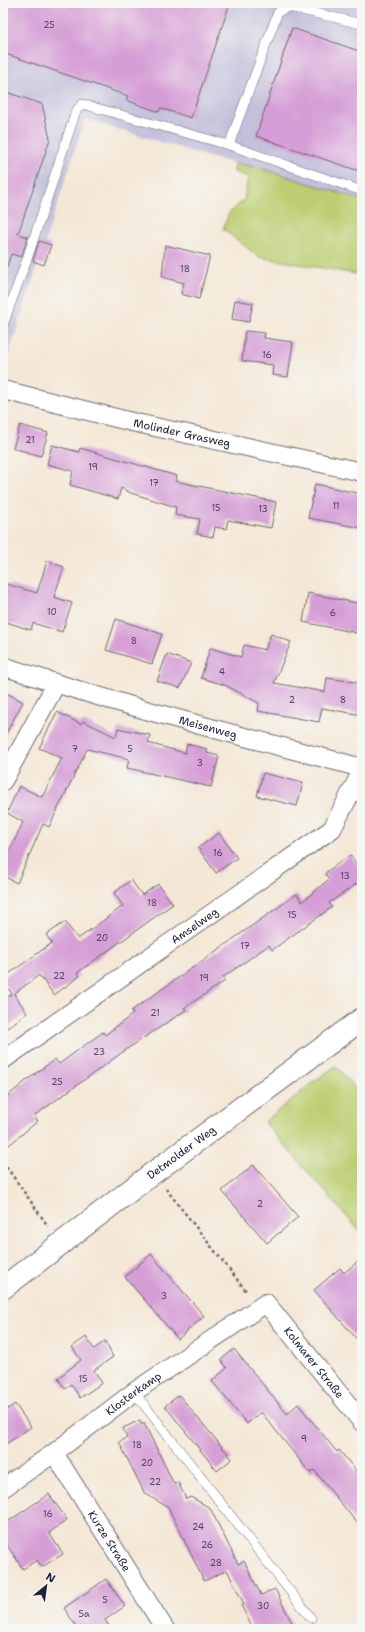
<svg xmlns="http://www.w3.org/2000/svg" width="365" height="1632" font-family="'Shantell Sans',sans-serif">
<rect width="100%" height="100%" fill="#f6f6f2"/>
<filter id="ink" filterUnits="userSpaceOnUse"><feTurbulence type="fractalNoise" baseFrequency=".025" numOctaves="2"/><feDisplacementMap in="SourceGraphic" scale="8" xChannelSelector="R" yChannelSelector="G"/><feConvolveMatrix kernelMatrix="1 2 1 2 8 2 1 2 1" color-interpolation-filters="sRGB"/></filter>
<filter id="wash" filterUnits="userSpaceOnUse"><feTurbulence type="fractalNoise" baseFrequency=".012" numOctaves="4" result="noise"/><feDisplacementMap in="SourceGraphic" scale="16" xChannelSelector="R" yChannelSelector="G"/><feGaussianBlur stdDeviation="0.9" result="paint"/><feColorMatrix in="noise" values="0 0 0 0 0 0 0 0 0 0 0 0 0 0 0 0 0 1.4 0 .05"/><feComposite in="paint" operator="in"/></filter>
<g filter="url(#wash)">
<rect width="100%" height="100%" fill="#f4e7d5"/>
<path fill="#c4c0db" d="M3,3H362V200L260,168L216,159L85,119L3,372Z"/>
<path fill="#bcce71" stroke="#6f7856" d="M234,163L260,168L362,200V275L259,257L223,229L229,213L244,200L248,177L234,172Z
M336,1066L362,1096V1234L264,1122L317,1079Z"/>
<g id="blocks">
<path fill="#d59ed6" d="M3,3H230L191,118L160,108L159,112L126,100L128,96L3,53Z
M292,28L362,52V172L256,136Z
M3,91L42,104L50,139L18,234L28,237L21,257L11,254L6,269L3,268Z
M39,241L51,245L44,265L33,261Z
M165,245L210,256L199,299L181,294L184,283L162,277Z
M235,300L253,303L249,322L232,319Z
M245,331L265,333L264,338L293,342L288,377L272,375L273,365L242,361Z
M20,425L48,433L41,456L13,448Z
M52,445L79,452L80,448L177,476L175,481L276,502L271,528L228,520L226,529L215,527L213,537L197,534L200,519L175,515L176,507L131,493L121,488L118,499L70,485L73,471L47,464Z
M315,484L362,494V528L308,518Z
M47,561L64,567L54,597L72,603L62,632L33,623L31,630L3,621V583L37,593Z
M308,593L362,604V634L303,622Z
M116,619L162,634L152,664L106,650Z
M271,634L291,642L274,683L325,692L327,678L362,683V715L322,708L319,722L258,711L259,703L225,685L201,678L210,648L241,657L244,645L265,650Z
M167,654L191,663L180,688L157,681Z
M3,691L23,702L3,739Z
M57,712L81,724L83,721L116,737L118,728L150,735L148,743L185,753L187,744L207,749V753L219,756L211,787L127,768L129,759L87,749L49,827L43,824L17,883L3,876V865L23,822L7,813L19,786L42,797L62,758L39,748Z
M263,773L303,783L297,806L257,796Z
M219,833L237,858L216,873L198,848Z
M350,855L362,871V880L329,903L332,907L272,950L269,945L222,978L225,981L184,1008L186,1010L127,1049L34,1116L38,1121L3,1150V1100L27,1080L55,1059L59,1064L103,1032L105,1035L133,1014L131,1011L297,894L302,902L329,879L325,873Z
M131,880L142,895L158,884L173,904L77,973L80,976L54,995L39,975L14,994L27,1013L3,1031V1000L12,994L3,981V978L52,943L46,935L65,922L78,939L123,906L114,893Z
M253,1165L298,1217L267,1243L222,1191Z
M151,1254L204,1316L178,1339L125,1277Z
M362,1258V1345L314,1290L340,1268L344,1273Z
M86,1337L94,1349L105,1341L113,1357L94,1370L102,1383L80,1398L71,1384L65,1389L58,1378L81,1360L72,1347Z
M234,1349L287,1414L298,1404L337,1452L339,1450L362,1478V1529L314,1470L310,1473L261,1412L247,1424L212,1381L227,1368L221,1360Z
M179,1395L232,1459L217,1471L165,1406Z
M15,1404L31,1427L3,1446V1412Z
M140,1420L142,1425L144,1423L174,1484L178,1482L186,1499L191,1497L210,1508L238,1564L244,1561L261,1595L275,1589L295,1629H253L241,1605L244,1604L227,1570L204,1581L168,1507L145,1494L119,1442L127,1438L123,1428Z
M49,1494L67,1520L49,1533L63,1554L42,1567L37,1560L23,1569L3,1539V1525Z
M106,1579L125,1606L105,1620L111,1629H78L64,1608Z"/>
</g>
</g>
<g filter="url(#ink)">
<use href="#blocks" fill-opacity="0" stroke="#6c6771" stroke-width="1"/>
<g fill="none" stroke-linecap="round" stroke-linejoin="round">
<defs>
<path id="service" d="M362,24L289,7L278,12L229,145L362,191
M3,325L27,259L76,111L82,104L229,145
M134,1392L311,1618"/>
<g id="minor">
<path id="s1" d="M3,390L132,422L362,472"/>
<path id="s2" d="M3,666C121,706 242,736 362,768"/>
<path d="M3,781L56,684"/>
<path id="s3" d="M3,1060L332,829L362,771"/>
<path id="s4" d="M54,1453L165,1629"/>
<path id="s5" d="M3,1488L54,1453L134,1392L266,1303L362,1422"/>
</g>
<g id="tertiary">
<path id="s6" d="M3,1288L153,1173L362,1019"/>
</g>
</defs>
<use href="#service" stroke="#6c6771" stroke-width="10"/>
<use href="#minor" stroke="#6c6771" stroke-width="20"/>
<use href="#tertiary" stroke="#6c6771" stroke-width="24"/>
<path stroke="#6c6771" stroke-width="2.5" stroke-dasharray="3 3" stroke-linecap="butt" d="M3,1162L48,1226
M166,1189L247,1292"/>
<use href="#service" stroke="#fff" stroke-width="9"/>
<use href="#minor" stroke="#fff" stroke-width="18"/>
<use href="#tertiary" stroke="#fff" stroke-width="22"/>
</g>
</g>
<g text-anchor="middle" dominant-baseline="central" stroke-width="3" stroke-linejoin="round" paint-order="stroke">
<g font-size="9" fill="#4f4162">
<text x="49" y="25">25</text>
<text x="185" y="269">18</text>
<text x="267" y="355">16</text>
<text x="30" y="440">21</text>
<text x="93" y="467">19</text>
<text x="154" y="483">17</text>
<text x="336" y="506">11</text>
<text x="216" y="508">15</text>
<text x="263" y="509">13</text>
<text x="52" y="612">10</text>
<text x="333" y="613">6</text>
<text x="134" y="641">8</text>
<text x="222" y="672">4</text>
<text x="292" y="700">2</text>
<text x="343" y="700">8</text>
<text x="75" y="749">7</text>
<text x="130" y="749">5</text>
<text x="200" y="763">3</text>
<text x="218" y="853">16</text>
<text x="345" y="876">13</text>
<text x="152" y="903">18</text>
<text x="292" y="915">15</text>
<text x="102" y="938">20</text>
<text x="245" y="946">17</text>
<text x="59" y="976">22</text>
<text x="204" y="978">19</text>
<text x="155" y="1013">21</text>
<text x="99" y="1052">23</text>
<text x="57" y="1082">25</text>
<text x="260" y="1204">2</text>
<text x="164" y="1296">3</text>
<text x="83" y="1379">15</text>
<text x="304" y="1439">9</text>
<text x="137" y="1445">18</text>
<text x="147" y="1463">20</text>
<text x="155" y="1482">22</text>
<text x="48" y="1514">16</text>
<text x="198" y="1527">24</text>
<text x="207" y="1545">26</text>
<text x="216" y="1563">28</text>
<text x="105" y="1600">5</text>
<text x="263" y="1606">30</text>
<text x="84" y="1614">5a</text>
</g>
<g font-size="11" fill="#22223b" stroke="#f6f6f2">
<text stroke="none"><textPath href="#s1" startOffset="184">Molinder Grasweg</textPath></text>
<text stroke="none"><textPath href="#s2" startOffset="214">Meisenweg</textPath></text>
<text stroke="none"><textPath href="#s3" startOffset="234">Amselweg</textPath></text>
<text stroke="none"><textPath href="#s6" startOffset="224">Detmolder Weg</textPath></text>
<text stroke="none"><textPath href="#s5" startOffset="398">Kolmarer Straße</textPath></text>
<text stroke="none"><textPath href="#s5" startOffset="161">Klosterkamp</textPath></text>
<text stroke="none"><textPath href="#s4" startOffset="104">Kurze Straße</textPath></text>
</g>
</g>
<rect width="365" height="1632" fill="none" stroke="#f6f6f2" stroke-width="16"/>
<g transform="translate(46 1586) rotate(29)" stroke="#f6f6f2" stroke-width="3" paint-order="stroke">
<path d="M0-3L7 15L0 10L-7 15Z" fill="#22223b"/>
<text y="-6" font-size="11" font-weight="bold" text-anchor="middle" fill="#22223b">N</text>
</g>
</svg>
